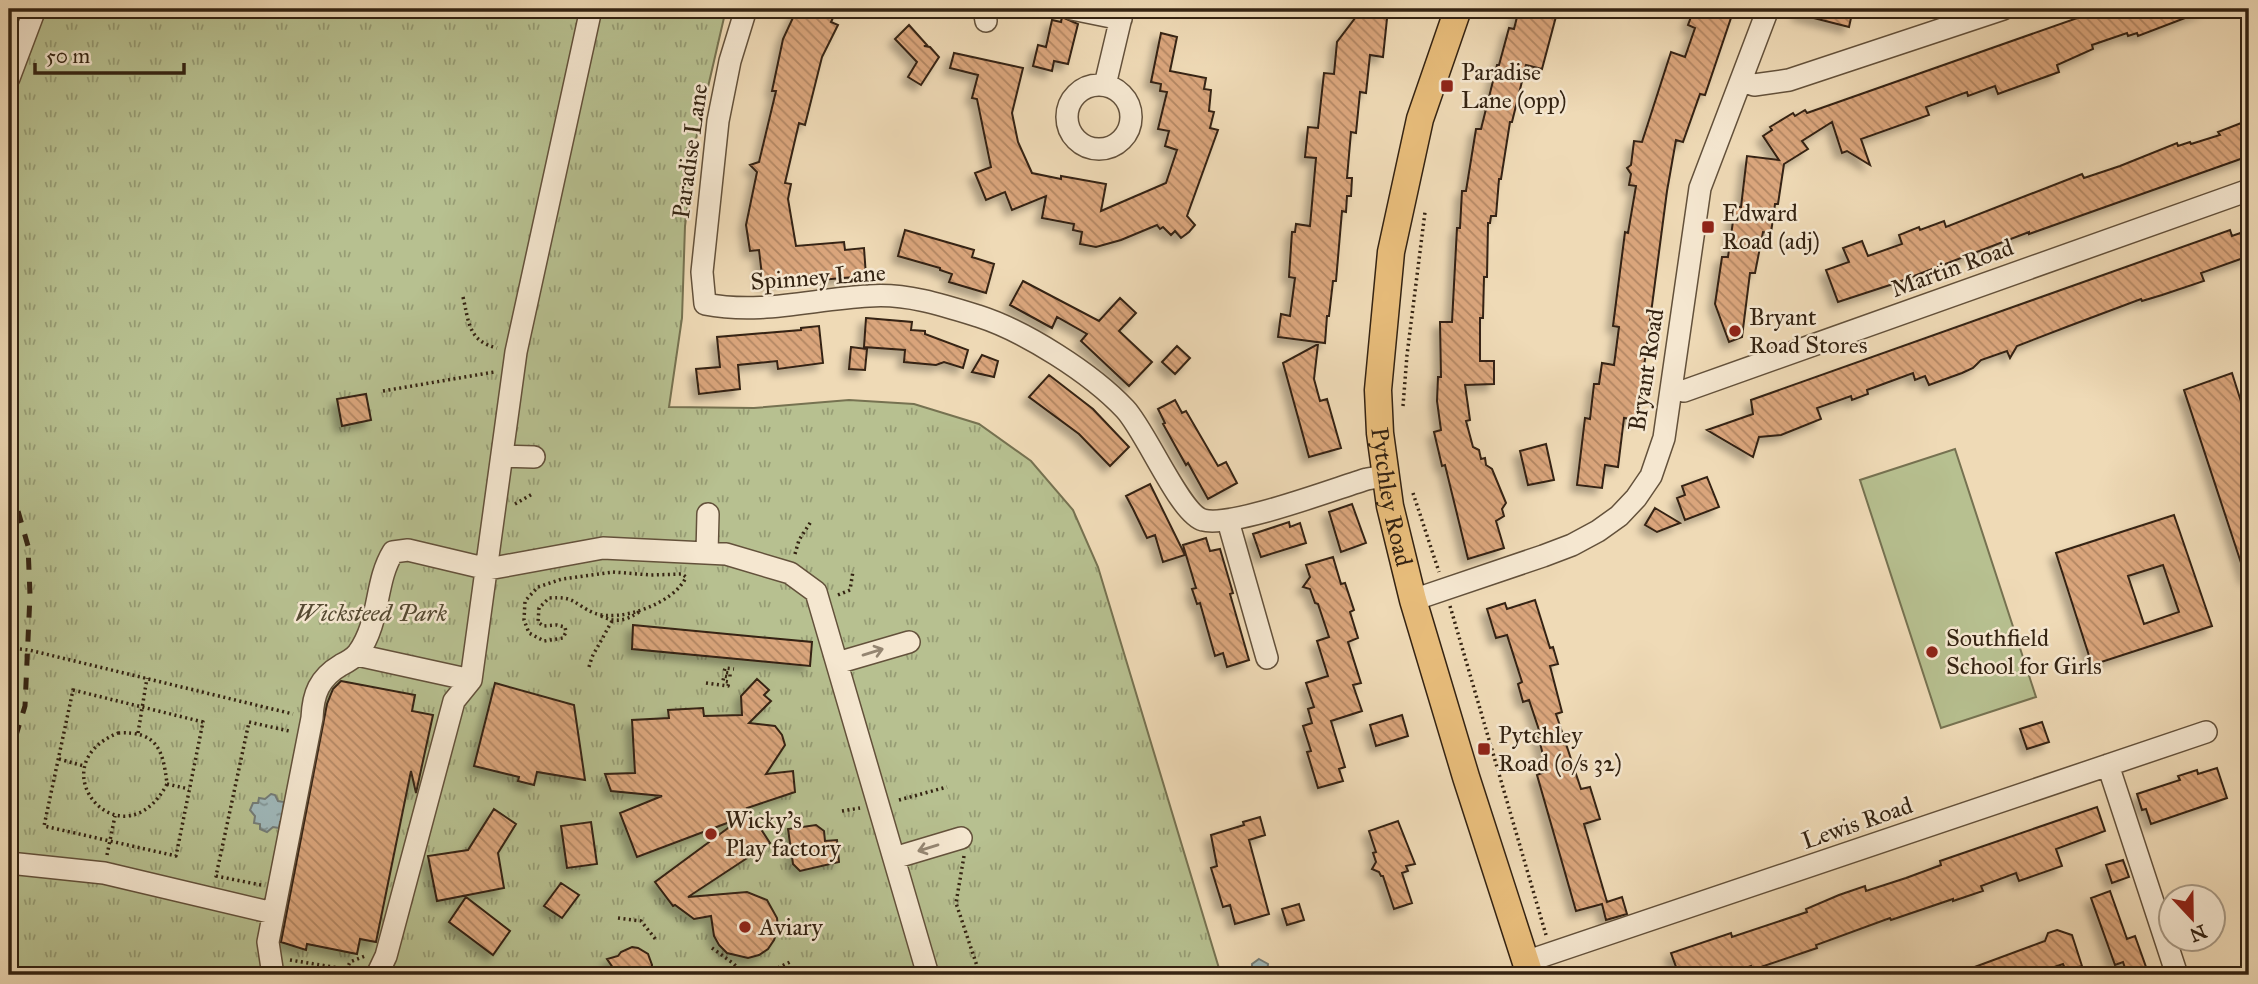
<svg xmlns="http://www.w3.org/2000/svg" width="2258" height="984" font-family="'IM FELL Great Primer',serif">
<defs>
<pattern id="park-tufts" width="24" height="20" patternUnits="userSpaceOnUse" patternTransform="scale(1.75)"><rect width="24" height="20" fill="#b7c090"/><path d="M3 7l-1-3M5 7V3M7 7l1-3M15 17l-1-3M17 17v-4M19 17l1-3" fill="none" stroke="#969c74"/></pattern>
<pattern id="water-ripples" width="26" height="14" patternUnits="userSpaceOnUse" patternTransform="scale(1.75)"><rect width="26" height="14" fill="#9fb8ba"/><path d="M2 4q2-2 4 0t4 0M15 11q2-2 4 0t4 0" fill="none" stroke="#829596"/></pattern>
<pattern id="building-back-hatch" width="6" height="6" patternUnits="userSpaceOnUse" patternTransform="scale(1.75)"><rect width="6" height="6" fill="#daa57b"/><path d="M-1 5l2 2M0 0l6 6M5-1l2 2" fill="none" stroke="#b28663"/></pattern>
<filter id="shadow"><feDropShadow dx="-6" dy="6" stdDeviation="3.5" flood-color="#0004"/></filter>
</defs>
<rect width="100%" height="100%" fill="#efdab6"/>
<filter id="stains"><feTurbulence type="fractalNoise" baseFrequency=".00286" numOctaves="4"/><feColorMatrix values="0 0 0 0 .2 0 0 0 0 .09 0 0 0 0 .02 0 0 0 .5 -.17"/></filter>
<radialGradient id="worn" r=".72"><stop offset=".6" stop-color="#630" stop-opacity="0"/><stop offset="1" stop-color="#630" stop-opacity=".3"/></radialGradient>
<path fill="url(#park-tufts)" stroke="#767251" stroke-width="2" d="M9,9H726L696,139L685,226L682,318L669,407L754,408L849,400L914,404L979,424L1031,461L1073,510L1098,567L1221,975H9Z"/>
<path fill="#b7c090" stroke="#767251" stroke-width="2" d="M1955,449L2036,697L1941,728L1860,480Z"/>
<path fill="url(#water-ripples)" stroke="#747c77" stroke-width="2" d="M271,794L275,795L278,801L284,802L283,808L287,810L285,822H280L279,828L273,827L267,832L260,829V824L254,823L255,816L250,810L253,803H258L259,798L265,799Z
M1259,959L1268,964L1267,975H1250L1252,973V964Z"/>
<path fill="url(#building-back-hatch)" stroke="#342312" stroke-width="2" fill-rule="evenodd" filter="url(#shadow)" d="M797,9H837L831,22L838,25L822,57L805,125L799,123L785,183L791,184L788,199L796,246L844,242L845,250L864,248L866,276L820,280L819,276L763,284L759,250L750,251L746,225L757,172L750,165L759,162L776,91H772L783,39Z
M1362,9H1388L1383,57L1370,55L1366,93L1360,92L1356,133L1351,132L1347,178H1352L1351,196H1347L1346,212L1342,211L1336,281H1333L1329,316H1327L1325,343L1278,337L1281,314L1290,316L1295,278L1289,277L1292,232H1295L1296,224L1310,226L1316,158L1305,157L1308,127L1318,128L1324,73L1334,74L1337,42Z
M1519,9H1558L1542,69L1526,65L1512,122H1510L1501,179H1499L1496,216H1491L1490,223H1488L1487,277H1484L1483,318H1480V361H1494V384L1465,385L1470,420L1466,421L1473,447L1479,450L1481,459L1485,458L1486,465L1492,469L1506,503L1502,509L1504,516L1496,521L1504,548L1468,559L1445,465L1442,466L1434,432L1441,430L1437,401L1438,377H1441L1440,322H1452L1457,228H1460L1462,191H1466L1476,129H1481L1497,65H1499L1509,28L1514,29Z
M1694,9H1734L1705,95L1700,94L1683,142L1676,140L1667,191L1637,420L1624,418L1618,467L1605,465L1602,488L1577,485L1585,418L1590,419L1594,384H1599L1602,363L1614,365L1619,327L1613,326L1625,232L1628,233L1636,186L1629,185L1631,174L1627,168L1631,165L1634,141L1642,142L1671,52L1685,57L1695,28L1688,25Z
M1799,9H1853L1849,27L1798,14Z
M2103,9L2206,10L2138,36L2137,33L2128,36L2127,33L2092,45L2093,49L2057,65L2059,72L2006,91L1998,94L1995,86L1968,96L1967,92L1926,107L1929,115L1861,139L1870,165L1847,151L1842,153L1832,122L1802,141L1808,149L1784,164L1778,204H1775L1771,233L1763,232L1755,273H1750L1742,337L1729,342L1715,304L1722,257H1728L1735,207H1741L1747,156L1779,160L1763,136L1772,130L1770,127L1793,113L1795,116L1805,110L1807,113Z
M1062,17L1078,24L1068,64L1054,61L1052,71L1033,66L1038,45L1046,47L1052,20L1061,22Z
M909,25L927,45L924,46L930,47L939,57L921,85L908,77L917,62L895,39Z
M1161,33L1177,37L1170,71L1206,78L1204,89L1211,90L1209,111L1214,112L1210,128L1218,130L1187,216L1195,225L1189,232L1181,238L1175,231L1171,235L1163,227L1160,229L1157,225L1121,240L1096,247L1080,244L1082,232L1073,230L1074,224L1042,218L1046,196L1012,210L1005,192L986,200L975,173L991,167L977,99L972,98L978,75L950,68L954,53L1023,68L1012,113L1018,142L1032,173L1061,179V176L1106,184L1101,211L1166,183L1177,150L1165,146L1169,131L1158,129L1167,92L1160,91L1161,84L1151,82Z
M2249,120V156L2029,234V232L1893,284L1838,302L1826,270L1849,262L1843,248L1862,241L1868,256L1902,244L1899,235L1919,227L1920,230L1944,221L1946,227L2082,174L2084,178L2120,166L2177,143L2178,146L2190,142L2191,144L2220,135L2218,132Z
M905,230L974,250L972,257L994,264L986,293L949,282L952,274L940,270V268L898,256Z
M2230,230L2232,236L2249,230V256L2201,273L2204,281L2162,295L2142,301L2141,299L2069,326L2017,346L2010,358L2007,351L1981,360L1973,368L1962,373L1929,385L1925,376L1915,380L1913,373L1867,390L1868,394L1852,400L1851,396L1817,408L1821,419L1781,435L1759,437L1753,457L1707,430L1753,414L1751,400Z
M1023,281L1099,321L1120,298L1136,313L1119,331L1152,362L1129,386L1081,341L1087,334L1057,317L1052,328L1010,305Z
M866,318L912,322L911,330L925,331V334L968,350L963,368L944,362L936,365L904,362L905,350L864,347Z
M819,326L823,363L778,369L777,361L738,365L740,389L699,394L696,369L720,367L717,337L801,330V328Z
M1318,344L1314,379L1320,401L1327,399L1341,448L1309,457L1283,363Z
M1177,346L1190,358L1175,374L1162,362Z
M851,347L867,349L865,370L849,369Z
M982,355L998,361L994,377L972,372Z
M2232,373L2249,427V577L2246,578L2184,390Z
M1049,375L1093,409L1129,447L1110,466L1079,434L1029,397Z
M366,394L371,420L342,426L337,399Z
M1175,400L1182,413L1186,411L1218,466L1226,462L1237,483L1208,499L1188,463L1186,465L1163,424L1165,423L1158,409Z
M1546,444L1554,480L1528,485L1520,451Z
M1707,477L1719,507L1685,520L1677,498L1685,495L1682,486Z
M1150,484L1185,555L1163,562L1155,535L1147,538L1133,509L1126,496Z
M1352,504L1366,543L1341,552L1329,512Z
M1655,508L1680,523L1657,532L1645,525Z
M2174,515L2212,626L2092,665L2056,553ZM2163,565L2179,612L2144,624L2128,576Z
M1289,522L1290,527L1300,523L1306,543L1261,557L1253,534Z
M1206,538L1210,551L1220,549L1233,593L1230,594L1249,660L1227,667L1223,653L1215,656L1200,603L1197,604L1192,589L1196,588L1183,545Z
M1333,557L1341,584L1345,583L1354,610L1350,612L1358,638L1348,642L1361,683L1353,685L1362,711L1331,721L1345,767L1339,769L1343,781L1318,788L1307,752L1311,751L1303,726L1312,723L1308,709L1314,707L1306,683L1328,676L1317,641L1329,637L1318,604L1315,603L1310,589L1303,587L1310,577L1306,565Z
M1535,600L1550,648L1553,647L1558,664L1550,666L1562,712L1556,714L1581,789L1590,787L1600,819L1584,824L1607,902L1622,897L1627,914L1606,920L1602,904L1576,911L1537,775L1547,771L1537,731L1539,730L1529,700L1523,702L1518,684L1522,682L1507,635L1496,638L1487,609L1505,603L1507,609Z
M633,625L812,642L810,666L632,649Z
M757,679L769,690L764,695L771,701L749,723L775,726L782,735L785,745L766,774L793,771L795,792L747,808L770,843L688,897L747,892L767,900L777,918L778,929L774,940L768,949L759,955L748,958L727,953L719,945L714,936L711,916L694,919L675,905L673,906L655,882L743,817L637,857L620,813L662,796L611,791L605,774L635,773L632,720L669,718L668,710L703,708L704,716L742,715L741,696Z
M341,681L415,695L412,711L433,715L416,793L411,771L376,942L360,939L357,954L307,944L306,950L281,942L327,704L333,689Z
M495,683L574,705L585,780L537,772L534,785L518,781L519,777L474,766Z
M1402,715L1408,736L1376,746L1370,725Z
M2042,722L2049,742L2027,749L2020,729Z
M2217,768L2227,798L2151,824L2146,809L2142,810L2137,794L2180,780L2178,776L2197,770L2198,774Z
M2097,807L2105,831L2056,849L2062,866L2019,881L2016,873L1981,886L1983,891L1953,901V899L1891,920L1890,918L1816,945L1817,948L1752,970L1751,966L1725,975H1679L1671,953L1731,933L1732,937L1807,912L1806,909L1839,895L1865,886L1866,891L1906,878L1941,865L1940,861Z
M494,809L516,824L498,853L504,888L437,901L428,856L468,850Z
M1260,817L1265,835L1249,840L1269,914L1235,924L1230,905L1223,907L1211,868L1217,866L1211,835L1244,825L1243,822Z
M1398,821L1415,864L1406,866L1408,871L1402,873L1412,903L1394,909L1383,876H1381L1379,872L1372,869L1376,862L1373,853L1376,852L1369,831Z
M591,822L597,864L567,868L561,826Z
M816,825L824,831L825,841L837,840L839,862L800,871L793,864L788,829Z
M2123,860L2129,877L2112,883L2106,865Z
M561,883L579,895L562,918L544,906Z
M2110,891L2127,939L2135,936L2146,967L2127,974L2123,962L2115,965L2091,898Z
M466,897L510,931L493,955L449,922Z
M1299,904L1304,920L1287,925L1282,909Z
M2057,930L2072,935L2082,966L2066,971L2063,964L2031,975H1953L2045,941L2048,933Z
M632,947L638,948L648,954L652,965L651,975H618L607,959L618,956L621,952Z"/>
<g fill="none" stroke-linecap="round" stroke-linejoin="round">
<defs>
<path id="minor" d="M746,9L730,61L718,121L702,272L705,304C762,315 812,299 869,296C906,293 943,305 978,316C1025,331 1091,373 1125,409C1146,431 1180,514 1203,520C1231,528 1334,489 1367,479L1385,476
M984,9L986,21
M1072,9L1121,19
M9,78L35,9
M1741,80L1754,85L1789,80L2003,9
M1067 117a32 32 0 1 1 64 0a32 32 0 1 1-64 0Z
M1105,85L1123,9
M1672,388L1684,391L2249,190
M502,456L534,457
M1228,521L1267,658
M707,553L708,514
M1413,600L1543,556L1572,545L1598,531L1619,516L1636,498L1651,476L1664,438L1700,188L1768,9
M357,655L471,680
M837,663L909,642
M2108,765L2177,975
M894,858L961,838
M9,863L104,873L273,913
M1525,962L2206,732
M273,975L268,942L312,718C313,694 319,678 341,665C347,662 354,658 358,653C381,621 374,583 393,552L408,550L488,569L603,548L726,554L790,573L816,592L928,975
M377,975L386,956L454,701L471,680L516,352L591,9"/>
<g id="major">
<path id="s1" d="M1458,9L1420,119L1391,252L1378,390L1380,433L1390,506L1413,600L1466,777L1530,975"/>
</g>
</defs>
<use href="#minor" stroke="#63513b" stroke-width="24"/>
<use href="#major" stroke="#342312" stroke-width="29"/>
<path stroke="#342312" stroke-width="3.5" stroke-dasharray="2 3.5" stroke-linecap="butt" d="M463,297C469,322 468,341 497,348
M383,391L494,372
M1403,406L1407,355L1425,212
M1413,493L1439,572
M515,504L534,493
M795,554L799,540L812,520
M613,572L651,575L682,574L686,577C675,603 620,623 594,613C573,604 576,596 549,598L539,608L538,622L543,626L557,625L565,627L566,632L563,638L544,641L529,633L524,620L525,601L538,587L562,579Z
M838,595L850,590L853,571
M1450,606L1546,935
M601,616C615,623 626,621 639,612
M9,648L29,650L293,714
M589,667L592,657L612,621
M706,683L728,686L729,682L723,681L724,676L730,677V673L724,672L725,668L734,669
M73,690L203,722L176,856L44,826Z
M118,733C156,731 163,748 167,784C123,867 35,767 118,733Z
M138,733L147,678
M59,759L84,766
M167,784L189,789
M899,800L947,787
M842,811L860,808
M107,855L115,816
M964,856L956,903L980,975
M261,885L216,876L249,722L289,731
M618,918L641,921L657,941
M712,948L734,964L745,975
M290,960L345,969
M344,975L350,962L365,956
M763,975L790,962"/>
<use href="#minor" stroke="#f5e7d0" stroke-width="21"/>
<use href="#major" stroke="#e8bd7b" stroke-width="26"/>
<path stroke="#342312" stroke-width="5" stroke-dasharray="12 12" stroke-linecap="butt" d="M9,489L16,504L28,546L30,595L25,706L9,758"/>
</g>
<defs><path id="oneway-shaft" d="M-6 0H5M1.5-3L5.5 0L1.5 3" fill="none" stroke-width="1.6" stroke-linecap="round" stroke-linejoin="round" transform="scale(1.75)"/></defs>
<g stroke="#948571">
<use href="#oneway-shaft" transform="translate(873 652) rotate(-17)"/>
<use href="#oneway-shaft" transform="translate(928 848) rotate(163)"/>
</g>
<g fill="#8f2418" stroke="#f5e7d0" stroke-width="2.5">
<rect x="1440" y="79" width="14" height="14" rx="3.5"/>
<rect x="1701" y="220" width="14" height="14" rx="3.5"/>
<circle cx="1735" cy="331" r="7"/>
<circle cx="1932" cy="652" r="7"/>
<rect x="1477" y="742" width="14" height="14" rx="3.5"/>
<circle cx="711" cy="834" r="7"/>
<circle cx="745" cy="927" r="7"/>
</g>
<g text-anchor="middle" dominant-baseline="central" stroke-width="5" stroke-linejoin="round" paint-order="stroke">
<g font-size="24" fill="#342312" stroke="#f5e7d0" text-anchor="start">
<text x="1461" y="72">Paradise<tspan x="1461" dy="28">Lane (opp)</tspan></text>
<text x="1722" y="213">Edward<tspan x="1722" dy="28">Road (adj)</tspan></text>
<text x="1749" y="317">Bryant<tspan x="1749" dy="28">Road Stores</tspan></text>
<text x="1946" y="638">Southfield<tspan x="1946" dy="28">School for Girls</tspan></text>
<text x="1498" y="735">Pytchley<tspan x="1498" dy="28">Road (o/s 32)</tspan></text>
<text x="725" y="820">Wicky's<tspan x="725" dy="28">Play factory</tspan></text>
<text x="759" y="927">Aviary</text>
</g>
<g font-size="24" fill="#342312" stroke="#f5e7d0">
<text transform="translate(690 151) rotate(-82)">Paradise Lane</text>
<text transform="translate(1952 268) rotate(-20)">Martin Road</text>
<text transform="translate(818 277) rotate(-4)">Spinney Lane</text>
<text transform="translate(1646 370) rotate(-81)">Bryant Road</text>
<text stroke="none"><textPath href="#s1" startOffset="499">Pytchley Road</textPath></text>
<text transform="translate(1857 823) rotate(-19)">Lewis Road</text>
</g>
<g font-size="24" font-style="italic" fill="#554a32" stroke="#f5e7d0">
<text x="371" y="613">Wicksteed Park</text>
</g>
</g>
<rect width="2258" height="984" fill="none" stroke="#efdab6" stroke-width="35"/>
<rect x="10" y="10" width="2237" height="963" fill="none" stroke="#342312" stroke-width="3.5"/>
<rect x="18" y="18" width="2223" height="949" fill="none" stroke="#342312" stroke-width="2"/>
<g transform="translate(2192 918) rotate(158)"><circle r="33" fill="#f5e7d0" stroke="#a89984" stroke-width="2"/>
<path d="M0-5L12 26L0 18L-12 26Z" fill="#8f2418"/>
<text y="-10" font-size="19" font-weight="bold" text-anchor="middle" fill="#342312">N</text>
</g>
<path d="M35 63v10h149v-10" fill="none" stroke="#342312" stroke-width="3.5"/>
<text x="46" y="63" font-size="21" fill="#342312" stroke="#f5e7d0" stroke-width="5" paint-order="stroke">50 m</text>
<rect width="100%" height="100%" filter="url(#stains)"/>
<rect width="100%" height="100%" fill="url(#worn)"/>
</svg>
